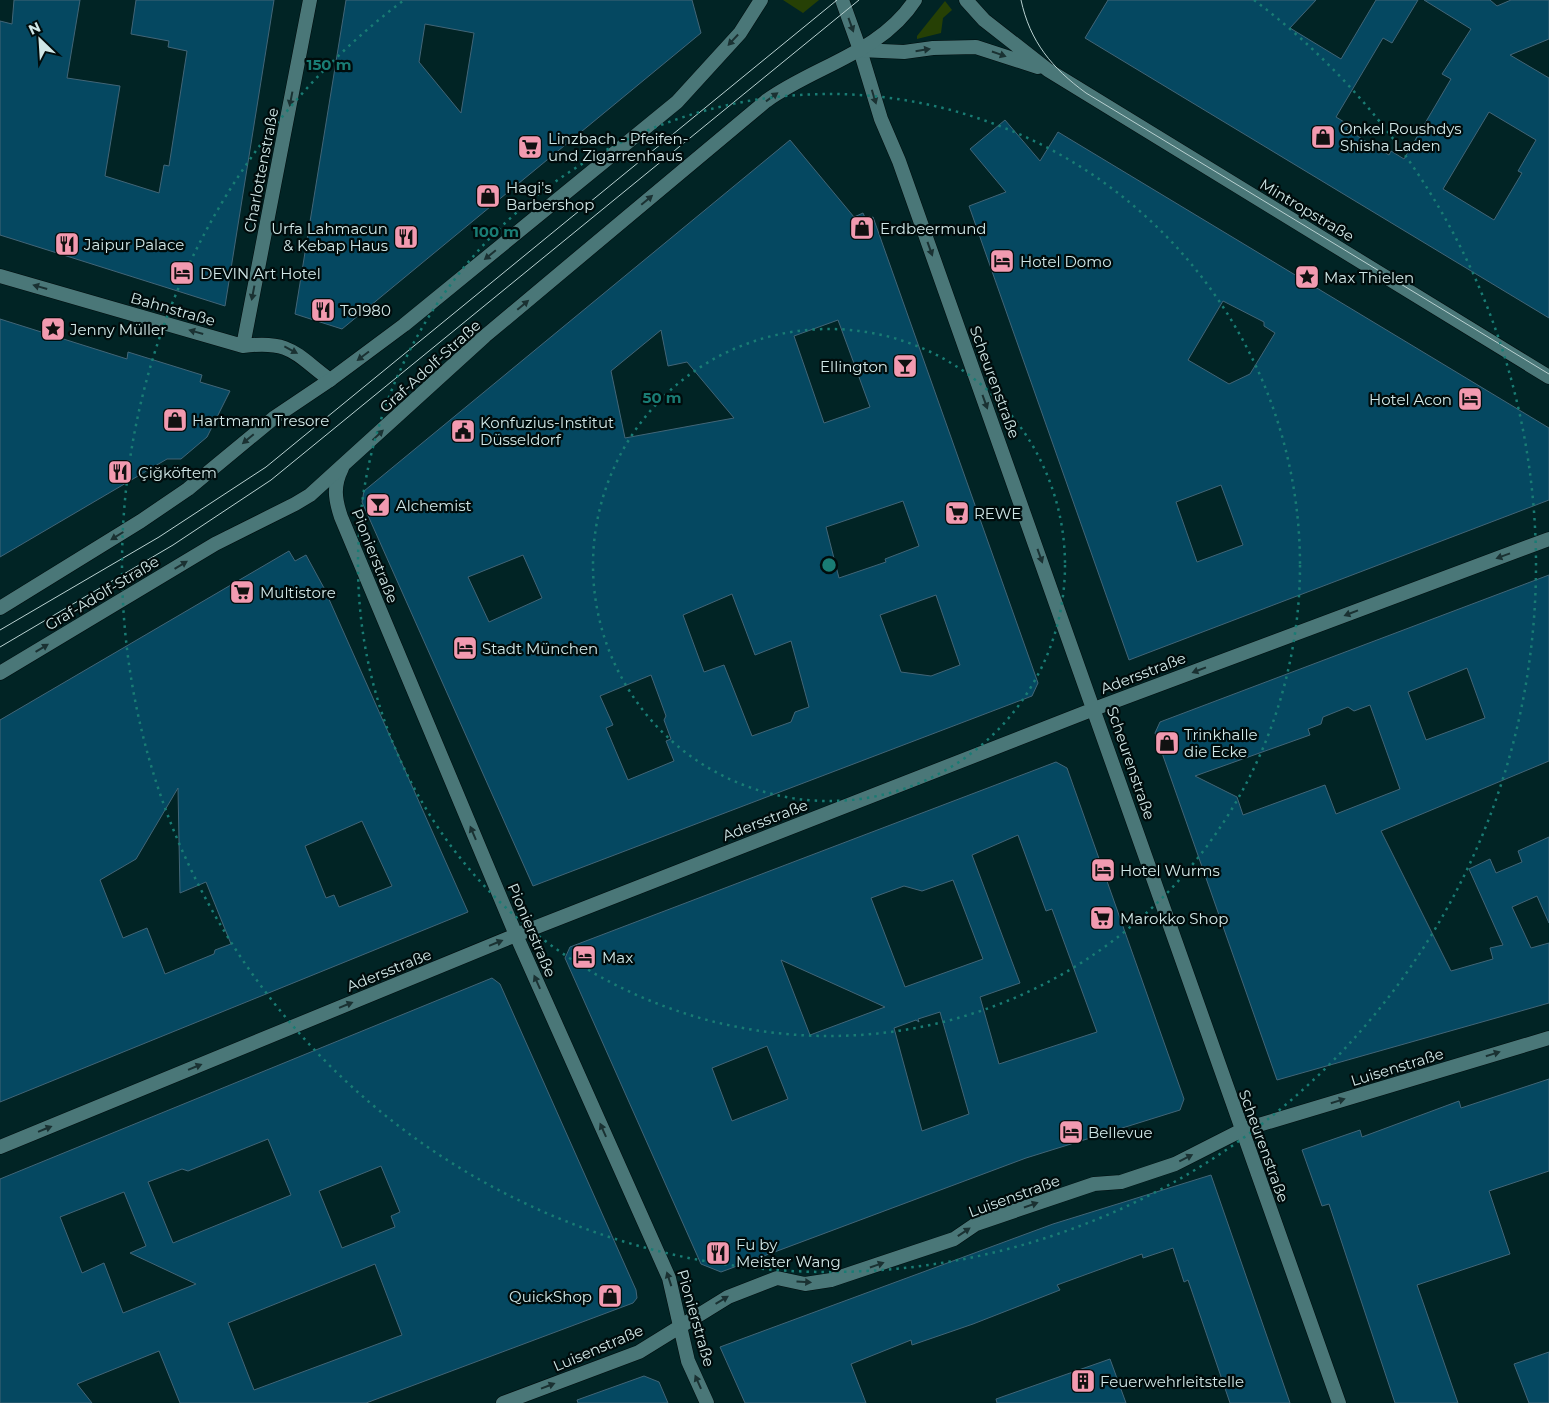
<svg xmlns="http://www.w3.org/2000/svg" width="1549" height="1403" font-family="Montserrat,sans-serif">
<rect width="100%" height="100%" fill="#012425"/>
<path fill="#264005" d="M783,0H819L803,13Z
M945,1L952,10L943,18L941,33L917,39V36Z"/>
<path fill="#054861" stroke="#426577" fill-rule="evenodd" d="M14,0H80L67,78L120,86L105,176L159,193L164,165L169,166L187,51L168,47L169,41L131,34L136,0H274L225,306L0,235V21L12,24Z
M346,0H692L701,33L342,329L295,314ZM425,24L474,33L461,113L419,62Z
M1108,0H1316L1290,28L1341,59L1376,0H1418L1392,43L1383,38L1336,117L1349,125L1346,129L1367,142L1389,155L1391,151L1404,159L1451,79L1442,74L1471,29L1424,0H1490L1497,6L1511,0H1549V39L1510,55L1549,78V318L1085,38ZM1489,112L1536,140L1518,171L1522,173L1494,220L1443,189Z
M1005,120L1040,161L1058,132L1549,428V500L1129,660L969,206L1006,192L970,149ZM1223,301L1264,322V326L1275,333L1250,374L1229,384L1188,360ZM1221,485L1243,545L1197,562L1176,502Z
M790,140L854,217L863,213L866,220L873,217L1038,683L1032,696L533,886L362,502L364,491ZM838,320L870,407L824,423L794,336ZM661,330L668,366L687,362L734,418L625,438L611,371ZM903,501L919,546L885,559L886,562L839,578L826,527ZM523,555L542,598L489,622L468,577ZM732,594L755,655L791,641L809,707L795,712L791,722L752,736L724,665L704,672L683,615ZM936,595L960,665L931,676L901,672L880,615ZM651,675L666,716L664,720L671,739L666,741L674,761L628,780L606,728L613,725L600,696Z
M0,319L127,359L128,352L202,375L200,382L230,391L207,437L181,459H167L0,557Z
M289,551L295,561L306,555L324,588L468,912L0,1102V720ZM178,788L180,893L206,882L231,944L215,950L214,954L165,974L147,928L123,938L100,880L136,859ZM362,821L392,886L339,907L334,895L326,898L305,846Z
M1549,575V761L1381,831L1451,971L1493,959L1490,948L1503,945L1469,869L1490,859L1496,873L1522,862L1518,851L1549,837V923L1537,896L1512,907L1531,948L1549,943V1003L1277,1080L1155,733L1160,722ZM1467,668L1485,718L1426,740L1408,692ZM1370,705L1400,789L1336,814L1325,785L1243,815L1237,797L1195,776L1310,735L1308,729L1321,724L1323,717L1348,707L1354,711Z
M1056,762L1067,768L1184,1099L1180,1110L1026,1158L721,1272L701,1264L565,958L570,947ZM1018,835L1046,911L1052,909L1097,1032L999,1064L980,997L1020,983L972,855ZM953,880L983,959L905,987L871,898L904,886L922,891ZM781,960L885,1007L810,1035ZM940,1012L969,1114L922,1131L894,1028L916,1020L919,1022L918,1019ZM767,1046L788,1099L732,1121L712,1068Z
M492,978L500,984L636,1290L637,1298L633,1303L366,1403H180L159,1351L77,1384L92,1403H0V1179ZM268,1139L291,1195L173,1243L148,1182L182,1169L188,1171ZM381,1166L400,1212L391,1216L395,1227L342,1248L319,1191ZM124,1192L146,1246L130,1253L196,1284L123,1313L104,1263L82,1273L60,1217ZM375,1264L402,1335L254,1390L228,1323Z
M1549,1079V1171L1489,1191L1510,1254L1417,1285L1458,1403H1395L1329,1204L1322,1206L1302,1150L1360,1130L1362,1137L1459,1101L1461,1108Z
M1211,1175L1290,1403H1230L1188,1280L1184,1282L1173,1248L1143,1258L1142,1254L1057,1285L1060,1290L973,1324L912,1345L911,1340L851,1364L866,1403H745L720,1347L1053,1224Z
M1549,1352V1403H1529L1514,1364Z
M1110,1359L1126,1403H997L996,1399Z
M644,1376L659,1382L668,1403H578L577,1400Z"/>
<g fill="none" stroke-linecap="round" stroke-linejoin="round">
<defs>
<path id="minor" d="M860,50L881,119L899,161L1339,1403
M0,276L243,346C291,340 295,354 330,380
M243,346L310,0
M342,468C333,486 335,499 341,517L516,935L669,1278L688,1361L707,1403
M0,1147L516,935L1094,709L1549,539
M503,1403L639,1352L728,1297L777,1278L805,1284L831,1280L954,1239L976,1224L1094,1184L1121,1182L1175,1164L1242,1130L1549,1038"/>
<path id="tertiary" d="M966,0L984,20L1048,70L1549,377
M860,50L904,52L933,48L976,47L1038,67"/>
<path id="secondary" d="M842,0L860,50
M0,608L141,521L188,489L275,417L330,380L404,325L677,102L740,33L761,0
M0,673L215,544L295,504L310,495L485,336L766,101C814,66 881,53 915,0"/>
</defs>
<use href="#minor" stroke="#000c0d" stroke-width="15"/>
<use href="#tertiary" stroke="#000c0d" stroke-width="15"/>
<use href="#secondary" stroke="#000c0d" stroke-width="15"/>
<use href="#minor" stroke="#4a7778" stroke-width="14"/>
<use href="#tertiary" stroke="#4a7778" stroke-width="14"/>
<use href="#secondary" stroke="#4a7778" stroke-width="14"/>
<path stroke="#b9d1d1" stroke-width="1" d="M1021,0C1030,42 1052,68 1086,93L1549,374
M0,630L159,537L266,467L837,0
M0,647L173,545L271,480L859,0"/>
</g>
<defs><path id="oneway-solid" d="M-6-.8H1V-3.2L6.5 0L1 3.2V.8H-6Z" transform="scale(1.25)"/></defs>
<g fill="#1a3132">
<use href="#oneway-solid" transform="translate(851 25) rotate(70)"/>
<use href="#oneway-solid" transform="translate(733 40) rotate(133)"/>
<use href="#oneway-solid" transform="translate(923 50) rotate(-9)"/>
<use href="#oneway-solid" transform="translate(999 54) rotate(19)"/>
<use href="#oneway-solid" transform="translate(772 97) rotate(-36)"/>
<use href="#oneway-solid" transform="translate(874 97) rotate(73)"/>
<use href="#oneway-solid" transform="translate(291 99) rotate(101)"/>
<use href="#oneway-solid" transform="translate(647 200) rotate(-40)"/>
<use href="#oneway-solid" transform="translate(930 249) rotate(70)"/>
<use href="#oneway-solid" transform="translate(490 255) rotate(141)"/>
<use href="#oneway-solid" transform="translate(40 287) rotate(-164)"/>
<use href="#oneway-solid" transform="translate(253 293) rotate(101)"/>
<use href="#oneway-solid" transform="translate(523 305) rotate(-40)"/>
<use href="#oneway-solid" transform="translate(196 332) rotate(-164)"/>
<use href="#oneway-solid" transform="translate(291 350) rotate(28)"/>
<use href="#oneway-solid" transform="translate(363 356) rotate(143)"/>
<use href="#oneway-solid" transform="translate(985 402) rotate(70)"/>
<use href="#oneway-solid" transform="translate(378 435) rotate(-43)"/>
<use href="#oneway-solid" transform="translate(248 439) rotate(140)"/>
<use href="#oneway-solid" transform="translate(117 536) rotate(148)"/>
<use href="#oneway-solid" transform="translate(1040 556) rotate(70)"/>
<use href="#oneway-solid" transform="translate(1503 556) rotate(160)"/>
<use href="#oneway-solid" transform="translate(181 565) rotate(-31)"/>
<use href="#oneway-solid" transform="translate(1351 613) rotate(159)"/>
<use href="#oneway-solid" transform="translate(42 648) rotate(-31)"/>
<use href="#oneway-solid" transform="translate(1199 670) rotate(159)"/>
<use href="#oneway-solid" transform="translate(473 833) rotate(-113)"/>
<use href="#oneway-solid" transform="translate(496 943) rotate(-22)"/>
<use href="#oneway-solid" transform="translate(537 982) rotate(-114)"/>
<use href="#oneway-solid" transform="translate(346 1005) rotate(-22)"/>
<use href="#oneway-solid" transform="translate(1493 1054) rotate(-17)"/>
<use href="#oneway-solid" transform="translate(195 1067) rotate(-22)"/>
<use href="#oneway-solid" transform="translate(1338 1101) rotate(-17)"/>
<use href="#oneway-solid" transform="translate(45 1129) rotate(-22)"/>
<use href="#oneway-solid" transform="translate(603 1130) rotate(-114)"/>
<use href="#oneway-solid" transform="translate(1186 1158) rotate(-27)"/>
<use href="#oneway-solid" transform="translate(1031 1205) rotate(-19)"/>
<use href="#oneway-solid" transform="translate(964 1232) rotate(-34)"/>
<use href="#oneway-solid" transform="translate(877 1265) rotate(-19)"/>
<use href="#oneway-solid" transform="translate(669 1279) rotate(-108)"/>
<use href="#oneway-solid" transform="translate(804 1282) rotate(3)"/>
<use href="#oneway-solid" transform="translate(722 1300) rotate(-31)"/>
<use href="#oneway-solid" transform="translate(698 1382) rotate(-114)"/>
<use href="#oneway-solid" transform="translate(548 1386) rotate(-21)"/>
</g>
<g fill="none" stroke="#197c74" stroke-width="2.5" stroke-dasharray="2.5 5">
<circle cx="829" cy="565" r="236"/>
<circle cx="829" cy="565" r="471"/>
<path d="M1254 0A707 707 0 1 1 404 0"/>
</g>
<defs>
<symbol id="shop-square" viewBox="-11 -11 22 22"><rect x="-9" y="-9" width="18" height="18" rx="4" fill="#f29ab0" stroke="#000c0c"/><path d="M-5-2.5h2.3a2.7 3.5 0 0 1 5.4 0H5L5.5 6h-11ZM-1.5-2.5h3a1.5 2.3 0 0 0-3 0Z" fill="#111"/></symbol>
<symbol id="supermarket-square" viewBox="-11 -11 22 22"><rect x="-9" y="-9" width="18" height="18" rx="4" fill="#f29ab0" stroke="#000c0c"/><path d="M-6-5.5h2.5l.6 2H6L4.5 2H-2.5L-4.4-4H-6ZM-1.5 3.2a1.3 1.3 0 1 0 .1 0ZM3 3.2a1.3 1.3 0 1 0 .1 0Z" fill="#111"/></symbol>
<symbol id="restaurant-square" viewBox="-11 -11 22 22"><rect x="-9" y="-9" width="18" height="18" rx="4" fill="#f29ab0" stroke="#000c0c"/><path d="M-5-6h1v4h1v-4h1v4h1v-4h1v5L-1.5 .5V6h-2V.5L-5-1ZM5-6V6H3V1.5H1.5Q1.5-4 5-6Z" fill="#111"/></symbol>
<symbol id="hotel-square" viewBox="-11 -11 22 22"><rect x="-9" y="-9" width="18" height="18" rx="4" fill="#f29ab0" stroke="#000c0c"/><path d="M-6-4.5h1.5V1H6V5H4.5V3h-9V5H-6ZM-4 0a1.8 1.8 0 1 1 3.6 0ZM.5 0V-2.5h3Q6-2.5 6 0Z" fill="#111"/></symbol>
<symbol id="sight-square" viewBox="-11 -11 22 22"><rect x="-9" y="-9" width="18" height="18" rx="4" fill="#f29ab0" stroke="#000c0c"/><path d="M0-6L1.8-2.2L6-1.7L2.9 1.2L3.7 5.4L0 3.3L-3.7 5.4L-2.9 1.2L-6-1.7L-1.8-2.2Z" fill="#111"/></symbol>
<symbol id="bar-square" viewBox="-11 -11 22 22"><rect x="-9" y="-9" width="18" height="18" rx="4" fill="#f29ab0" stroke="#000c0c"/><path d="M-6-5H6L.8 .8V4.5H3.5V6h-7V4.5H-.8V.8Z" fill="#111"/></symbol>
<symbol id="civic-square" viewBox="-11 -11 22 22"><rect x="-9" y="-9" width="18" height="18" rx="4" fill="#f29ab0" stroke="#000c0c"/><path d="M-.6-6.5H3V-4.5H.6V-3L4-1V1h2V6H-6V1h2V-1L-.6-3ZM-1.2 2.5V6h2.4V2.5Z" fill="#111"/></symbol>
<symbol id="building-square" viewBox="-11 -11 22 22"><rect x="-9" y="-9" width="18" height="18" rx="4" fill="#f29ab0" stroke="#000c0c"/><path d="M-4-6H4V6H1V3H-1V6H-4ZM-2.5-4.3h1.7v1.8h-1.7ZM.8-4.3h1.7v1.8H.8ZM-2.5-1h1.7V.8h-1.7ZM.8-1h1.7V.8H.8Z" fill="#111"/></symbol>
</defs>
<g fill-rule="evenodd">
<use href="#shop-square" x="1309" y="123" width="28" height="28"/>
<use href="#supermarket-square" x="516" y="133" width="28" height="28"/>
<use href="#shop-square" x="474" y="182" width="28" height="28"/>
<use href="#shop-square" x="848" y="214" width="28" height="28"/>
<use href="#restaurant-square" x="392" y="223" width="28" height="28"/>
<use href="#restaurant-square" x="53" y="230" width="28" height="28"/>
<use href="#hotel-square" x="988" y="247" width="28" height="28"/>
<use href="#hotel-square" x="168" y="259" width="28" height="28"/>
<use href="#sight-square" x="1293" y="263" width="28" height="28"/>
<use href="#restaurant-square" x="309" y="296" width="28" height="28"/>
<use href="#sight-square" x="39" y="315" width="28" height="28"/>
<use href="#bar-square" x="891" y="352" width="28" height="28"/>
<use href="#hotel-square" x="1456" y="385" width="28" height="28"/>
<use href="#shop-square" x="161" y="406" width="28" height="28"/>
<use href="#civic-square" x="449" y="417" width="28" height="28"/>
<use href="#restaurant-square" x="106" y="458" width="28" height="28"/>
<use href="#bar-square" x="364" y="491" width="28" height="28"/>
<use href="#supermarket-square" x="943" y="499" width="28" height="28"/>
<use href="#supermarket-square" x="228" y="578" width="28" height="28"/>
<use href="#hotel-square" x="451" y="634" width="28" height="28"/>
<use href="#shop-square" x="1153" y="729" width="28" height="28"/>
<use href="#hotel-square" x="1089" y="856" width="28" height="28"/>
<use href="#supermarket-square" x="1088" y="904" width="28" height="28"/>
<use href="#hotel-square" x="570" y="943" width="28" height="28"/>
<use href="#hotel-square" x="1057" y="1118" width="28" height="28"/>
<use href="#restaurant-square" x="704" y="1239" width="28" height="28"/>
<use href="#shop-square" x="596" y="1282" width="28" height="28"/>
<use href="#building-square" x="1069" y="1367" width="28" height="28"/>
</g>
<g text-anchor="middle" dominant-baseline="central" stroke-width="4.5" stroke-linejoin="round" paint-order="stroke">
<g font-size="15" fill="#d0e7e7" stroke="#000c0c" text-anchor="start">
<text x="1340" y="128">Onkel Roushdys<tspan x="1340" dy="17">Shisha Laden</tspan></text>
<text x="548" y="138">Linzbach - Pfeifen-<tspan x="548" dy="17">und Zigarrenhaus</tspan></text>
<text x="506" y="187">Hagi's<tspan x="506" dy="17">Barbershop</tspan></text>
<text x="388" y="228" text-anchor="end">Urfa Lahmacun<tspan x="388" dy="17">&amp; Kebap Haus</tspan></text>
<text x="880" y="228">Erdbeermund</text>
<text x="84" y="244">Jaipur Palace</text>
<text x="1020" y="261">Hotel Domo</text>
<text x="200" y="273">DEVIN Art Hotel</text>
<text x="1324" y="277">Max Thielen</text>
<text x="340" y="310">To1980</text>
<text x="70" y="329">Jenny Müller</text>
<text x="888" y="366" text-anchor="end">Ellington</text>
<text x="1452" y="399" text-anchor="end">Hotel Acon</text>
<text x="192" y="420">Hartmann Tresore</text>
<text x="480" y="422">Konfuzius-Institut<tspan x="480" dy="17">Düsseldorf</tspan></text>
<text x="138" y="472">Çiğköftem</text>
<text x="396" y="505">Alchemist</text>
<text x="974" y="513">REWE</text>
<text x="260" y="592">Multistore</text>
<text x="482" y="648">Stadt München</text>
<text x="1184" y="734">Trinkhalle<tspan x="1184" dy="17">die Ecke</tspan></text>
<text x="1120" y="870">Hotel Wurms</text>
<text x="1120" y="918">Marokko Shop</text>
<text x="602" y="957">Max</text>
<text x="1088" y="1132">Bellevue</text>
<text x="736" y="1244">Fu by<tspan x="736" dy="17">Meister Wang</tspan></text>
<text x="592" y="1296" text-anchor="end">QuickShop</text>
<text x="1100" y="1381">Feuerwehrleitstelle</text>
</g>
<g font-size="15" fill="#d0e7e7" stroke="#000c0c">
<text transform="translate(261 170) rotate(-79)">Charlottenstraße</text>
<text transform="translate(1307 210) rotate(31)">Mintropstraße</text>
<text transform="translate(173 309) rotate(16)">Bahnstraße</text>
<text transform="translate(430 366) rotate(-42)">Graf-Adolf-Straße</text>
<text transform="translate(995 382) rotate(70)">Scheurenstraße</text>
<text transform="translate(375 556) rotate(68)">Pionierstraße</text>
<text transform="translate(102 593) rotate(-31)">Graf-Adolf-Straße</text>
<text transform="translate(1143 673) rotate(-21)">Adersstraße</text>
<text transform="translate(1131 763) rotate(71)">Scheurenstraße</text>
<text transform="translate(765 820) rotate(-21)">Adersstraße</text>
<text transform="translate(532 930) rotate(67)">Pionierstraße</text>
<text transform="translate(389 970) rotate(-22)">Adersstraße</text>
<text transform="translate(1397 1067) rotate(-17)">Luisenstraße</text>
<text transform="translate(1264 1146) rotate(70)">Scheurenstraße</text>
<text transform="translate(1014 1196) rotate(-20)">Luisenstraße</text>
<text transform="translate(696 1318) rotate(74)">Pionierstraße</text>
<text transform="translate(598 1348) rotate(-23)">Luisenstraße</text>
</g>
</g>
<circle cx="829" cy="565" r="8" fill="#197c74" stroke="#000c0c" stroke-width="2.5"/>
<g font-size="15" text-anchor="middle" font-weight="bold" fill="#197c74" stroke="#000c0c" stroke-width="4.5" stroke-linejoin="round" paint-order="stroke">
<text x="329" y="70">150 m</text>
<text x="496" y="237">100 m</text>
<text x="662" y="403">50 m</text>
</g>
<g transform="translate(40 40) rotate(335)" stroke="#000c0c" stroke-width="4" paint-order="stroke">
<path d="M0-4L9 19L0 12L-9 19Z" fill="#d0e7e7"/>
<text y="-8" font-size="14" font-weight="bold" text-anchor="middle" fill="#d0e7e7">N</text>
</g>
</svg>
